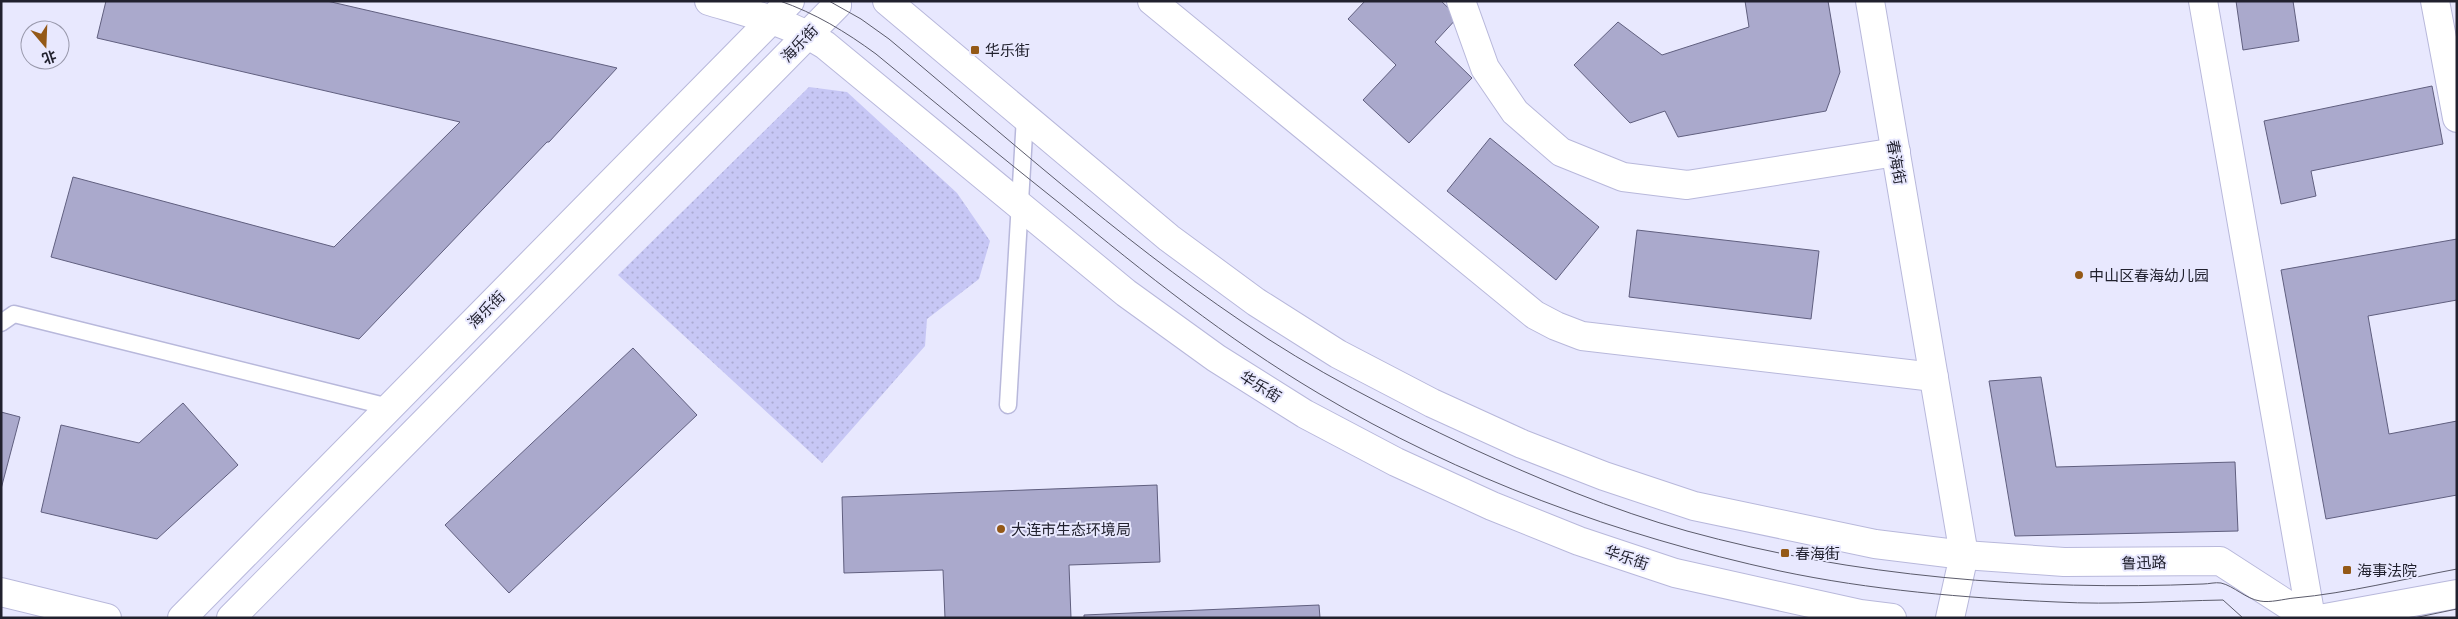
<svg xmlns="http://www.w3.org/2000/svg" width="2458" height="619" font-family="'Exo 2','Noto Sans SC',sans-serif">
<defs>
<pattern id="grass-dots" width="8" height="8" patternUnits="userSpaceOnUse" patternTransform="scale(1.25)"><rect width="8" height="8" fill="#c7c7f5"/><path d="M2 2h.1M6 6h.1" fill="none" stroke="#ababd2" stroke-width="1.8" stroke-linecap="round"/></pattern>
</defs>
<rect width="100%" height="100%" fill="#e8e8fe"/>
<path fill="url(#grass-dots)" d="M809,87L847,92L957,193L990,241L979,279L927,319L925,346L822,463L618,275Z"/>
<path fill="#aaa9cc" stroke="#605f7f" d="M106,1H327L617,68L549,142H547L359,339L51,257L73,177L334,247L460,122L97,38Z
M1365,1H1441L1458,17L1435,42L1472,78L1409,143L1363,100L1396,65L1348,19Z
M1745,1H1828L1840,72L1826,111L1678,137L1665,111L1630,123L1574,65L1618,22L1662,55L1749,27Z
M2236,1H2293L2299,41L2243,50Z
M2432,86L2443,144L2311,171L2316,196L2281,204L2264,121Z
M1490,138L1599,227L1556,280L1447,191Z
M1637,230L1819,251L1811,319L1629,297Z
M2457,239V300L2368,316L2389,434L2457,421V495L2326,519L2281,270Z
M633,348L697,415L509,593L445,525Z
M2041,377L2056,467L2235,462L2238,531L2015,536L1989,381Z
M183,403L238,465L157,539L41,512L61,425L139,443Z
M1,412L20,417L1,489Z
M1157,485L1160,562L1069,565L1071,618H945L943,570L844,573L842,497Z
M1319,605L1320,618H1084V615Z"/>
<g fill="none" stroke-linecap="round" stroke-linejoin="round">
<defs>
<path id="service" d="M1,323L14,314L389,407
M1008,405L1025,117"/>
<path id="minor" d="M1152,1L1535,315L1556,326L1582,336L1934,377
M1461,1L1485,68L1515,112L1561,152L1623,177L1687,185L1896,152
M2203,1L2311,618
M2435,1L2457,118
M1,592L107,618
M182,618L790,1
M231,618L776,67L837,5L836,1"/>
<path id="tertiary" d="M1870,1L1964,555"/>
<path id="secondary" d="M1964,555L2064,562L2220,561L2308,618
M2325,618L2457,594"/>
<path id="trunk" d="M709,1C749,13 790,23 825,45L1126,293L1216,358L1305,414L1396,462L1492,506L1579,541L1675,573L1860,614L1892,618
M887,1L1169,238L1256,302L1338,354L1432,403L1522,444L1604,476L1694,506L1875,544L1964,555L1950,618"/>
</defs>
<use href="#service" stroke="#b8b8db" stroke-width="19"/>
<use href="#minor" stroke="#b8b8db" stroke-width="30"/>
<use href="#tertiary" stroke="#b8b8db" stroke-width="30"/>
<use href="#secondary" stroke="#b8b8db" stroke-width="30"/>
<use href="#trunk" stroke="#b8b8db" stroke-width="30"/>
<use href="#service" stroke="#fff" stroke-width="16"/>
<use href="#minor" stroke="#fff" stroke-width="28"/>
<use href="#tertiary" stroke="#fff" stroke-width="28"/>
<use href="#secondary" stroke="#fff" stroke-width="28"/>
<use href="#trunk" stroke="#fff" stroke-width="28"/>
<path stroke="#5b5b6b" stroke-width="1" d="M780,1C815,13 846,32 876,54C938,105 1000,156 1063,206C1144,273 1227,339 1318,393C1460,478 1619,536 1780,571C1870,590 1965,598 2057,602C2112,605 2168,601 2223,600L2243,618
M829,1L861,19L889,39C1004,135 1117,237 1241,321C1312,370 1391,410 1469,447C1539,479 1612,510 1687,531C1854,577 2031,591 2203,584C2209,584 2215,582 2221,583C2234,586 2246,599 2260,601C2270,603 2284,599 2294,598C2349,593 2403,579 2457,569
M2414,618L2457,609"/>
</g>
<g fill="#945917" stroke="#e8e8fe" stroke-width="2">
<rect x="970" y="45" width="10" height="10" rx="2.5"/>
<circle cx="2079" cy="275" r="5"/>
<circle cx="1001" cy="529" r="5"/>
<rect x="1780" y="548" width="10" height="10" rx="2.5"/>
<rect x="2342" y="565" width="10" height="10" rx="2.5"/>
</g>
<g text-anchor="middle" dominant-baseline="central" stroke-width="4" stroke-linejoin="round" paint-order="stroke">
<g font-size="15" fill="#21212e" stroke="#e8e8fe">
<text transform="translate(799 43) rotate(-46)">海乐街</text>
<text transform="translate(1897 162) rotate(80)">春海街</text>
<text transform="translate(486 309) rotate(-45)">海乐街</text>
<text transform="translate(1261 386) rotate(32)">华乐街</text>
<text transform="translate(1627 557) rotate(19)">华乐街</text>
<text transform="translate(2144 562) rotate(-1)">鲁迅路</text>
</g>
<g font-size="15" fill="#21212e" stroke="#e8e8fe" text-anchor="start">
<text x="985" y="50">华乐街</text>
<text x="2089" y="275">中山区春海幼儿园</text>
<text x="1011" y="529">大连市生态环境局</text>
<text x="1795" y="553">春海街</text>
<text x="2357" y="570">海事法院</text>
</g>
</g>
<rect width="2458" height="619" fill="none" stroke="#21212e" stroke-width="5"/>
<g transform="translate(45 45) rotate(161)"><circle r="24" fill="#e8e8fe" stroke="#9898ab"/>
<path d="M0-4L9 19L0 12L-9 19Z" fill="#945917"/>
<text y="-8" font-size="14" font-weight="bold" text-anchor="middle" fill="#21212e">北</text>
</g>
</svg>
